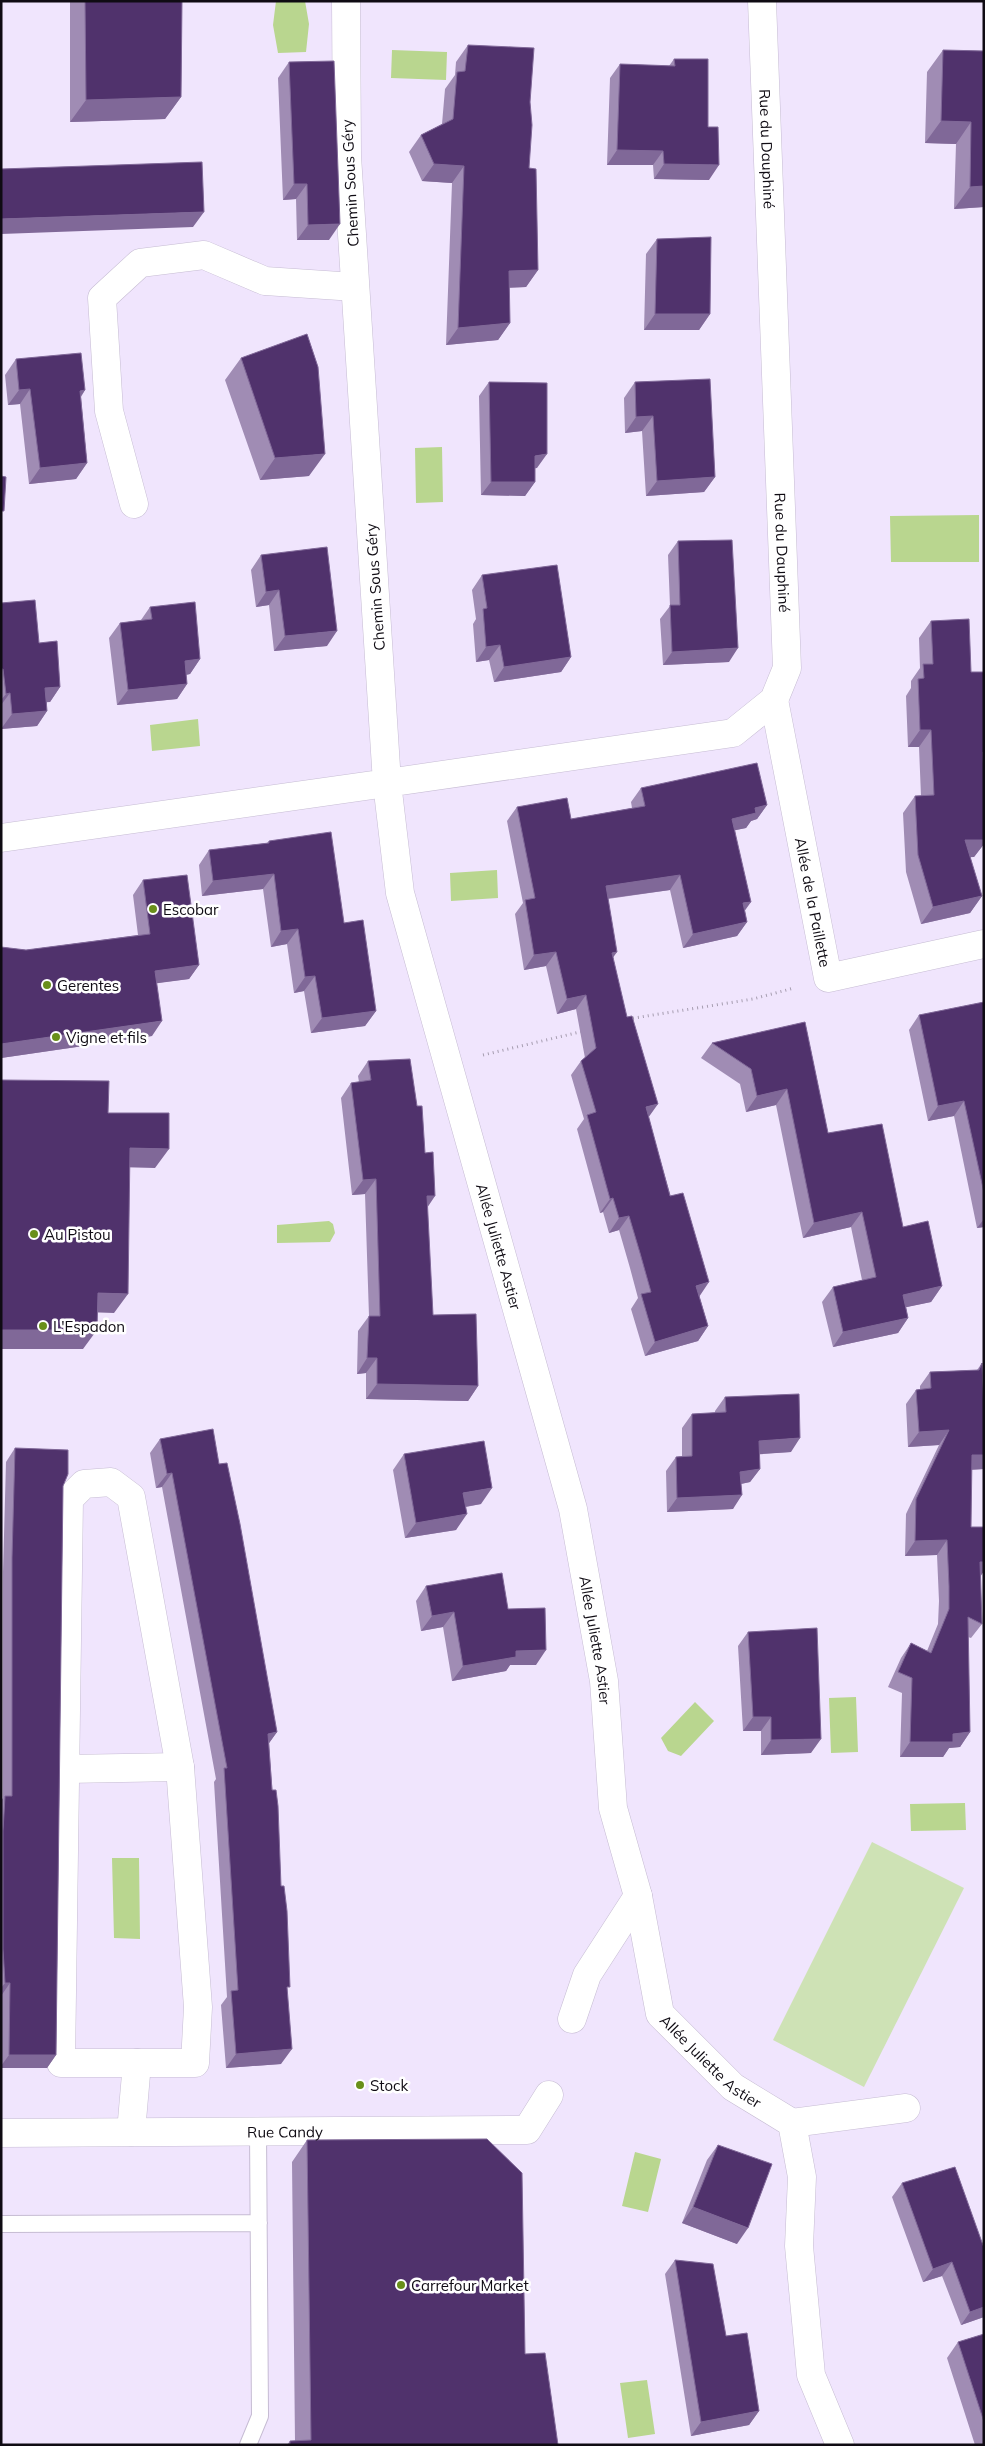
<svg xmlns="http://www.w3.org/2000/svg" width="985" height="2446" font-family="Mulish,sans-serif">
<rect width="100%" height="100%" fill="#f0e5fd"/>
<path fill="#cee2b5" d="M872,1842L964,1888L864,2087L773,2040Z"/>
<path fill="#b9d68f" d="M276,1H305L309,24L306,52L278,53L273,25Z
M392,50L447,52L446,80L391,78Z
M442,447L443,502L416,503L415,448Z
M979,515V562H891L890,516Z
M198,719L200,746L152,751L150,725Z
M497,870L498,898L451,901L450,873Z
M329,1221L333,1224L335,1233L330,1242L277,1243V1225Z
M856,1697L858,1752L831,1753L829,1698Z
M695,1702L714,1721L681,1756L668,1751L661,1738Z
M965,1803L966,1830L911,1831L910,1804Z
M112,1858H139L140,1939L114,1938Z
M635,2152L661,2159L648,2212L622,2206Z
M647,2380L655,2434L628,2438L620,2383Z"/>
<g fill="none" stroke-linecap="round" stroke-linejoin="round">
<defs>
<path id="lane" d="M1,2224L259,2223
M248,2445L260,2416L258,2131"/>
<g id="street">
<path id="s1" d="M762,1L787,668L774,700L733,733L387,783L400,893L573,1509L604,1681L613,1808L638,1896L660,2014L733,2087L792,2123L802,2177L799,2246L811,2375L840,2445"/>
<path d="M134,504L109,411L102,298L140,263L204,255L265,281L355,287"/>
<path id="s2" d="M774,700L828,978L984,944"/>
<path d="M1,838L387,783L347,156L346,1"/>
<path d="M111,1482L131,1497L180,1767L198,2007L195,2063H61L69,1499L84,1484Z"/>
<path d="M66,1769L180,1767"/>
<path d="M572,2019L587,1975L638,1896"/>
<path d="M792,2123L906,2108"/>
<path d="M131,2132L137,2063"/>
<path id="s3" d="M1,2133L527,2130L549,2095"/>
</g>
</defs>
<use href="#lane" stroke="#c6bcd3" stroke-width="18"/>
<use href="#street" stroke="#c6bcd3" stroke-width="29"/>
<path stroke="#a69db0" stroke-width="3" stroke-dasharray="1 4" stroke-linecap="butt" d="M628,1019L753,999L794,988
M483,1055L584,1031"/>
<use href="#lane" stroke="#fff" stroke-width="16"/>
<use href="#street" stroke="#fff" stroke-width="28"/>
</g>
<path fill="#a08cb4" d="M70,1H182L181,97L165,119L70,122Z
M468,45L530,102L529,168L538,270L526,287L509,288L510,323L498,340L446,345L452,183L422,181L409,152L421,135L442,124L445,89L455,75L456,62Z
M943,50L984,51V207L954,209L956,144L925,143L927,72Z
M674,59L708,127L709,180L654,179L653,165H607L610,78L620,64L669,66Z
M289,62L329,240H297L296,199L283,200L278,78Z
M657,239L710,314L699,330H644L646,254Z
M241,358L309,476L260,480L225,380Z
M16,359L85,390L81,397L87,463L76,479L29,484L20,404L8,405L5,375Z
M489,382L537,468H535V482L525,496L481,495L479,396Z
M635,382L715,477L704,492L646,496L642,431L625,433L624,398Z
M678,541L729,662L663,665L660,619L670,606L668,555Z
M261,555L327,646L274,651L269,605L256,607L251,570Z
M482,575L571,657L561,672L494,682L489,660L476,662L473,624L476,619L472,590Z
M1,603L39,643L60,687L50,702H47V711L37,726L1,729Z
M150,607L200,659L190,674L186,675L187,684L177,699L117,705L109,638L120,623L141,620Z
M931,621L971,672L984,777V844L974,857H970L982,896L970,913L921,924L906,872L903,813L915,796H921L919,747H908L906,696L911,688V681L920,668L919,638Z
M641,788L767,805L757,819L751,821L746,828L735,830L745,911L747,922L737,936L683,948L670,890L608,899L613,957L648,1117L708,1326L698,1341L645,1356L631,1309L638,1298L630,1268L619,1230L609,1233L603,1212L600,1213L577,1129L584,1119L571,1075L581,1061L585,1058L576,1009L557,1014L546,966L524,970L515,914L523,903L507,821L517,807L571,819L632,808L631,802Z
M269,841L344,923L376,1011L365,1026L311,1033L304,991L294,993L287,944L271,947L263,889L202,896L199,865L209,850L267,843Z
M143,880L199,965L189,979L156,983L152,1036L1,1058V947L26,950L138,935L133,895Z
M984,1002V1227L977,1228L954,1116L928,1121L909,1030L919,1015Z
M805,1022L828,1133L903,1227L942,1286L931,1302L906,1307L908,1318L898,1333L833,1347L822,1302L833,1287L862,1280L851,1227L803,1238L776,1105L746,1112L740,1084L701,1058L712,1043Z
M368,1061L427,1208L433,1315L478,1386L468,1401L366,1399V1373L357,1374L358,1331L369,1316L365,1194L352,1195L341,1098L351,1083L359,1082L358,1076Z
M982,1363L984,1469L971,1470V1527H984V1571L980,1576L982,1624L971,1638L968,1637L970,1732L960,1747L949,1748L943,1757H900L902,1693L888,1687L901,1658L911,1643L927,1651L938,1624L939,1601L937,1555L905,1556L906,1514L939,1445L908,1447L906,1404L916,1390L920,1389V1386L930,1372L977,1370Z
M725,1397L791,1452L759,1454L760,1469L750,1482L741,1484L733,1509L667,1512L666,1471L676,1457L682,1456V1428L692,1414L715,1413V1411Z
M160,1439L219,1464L277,1732L269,1743L287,1991L281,2064L226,2068L221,2005L227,1997L214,1782L216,1779L162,1487L156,1488L150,1453Z
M15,1448L63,1486L56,2055L47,2068H1V1801L3,1798V1572L6,1462Z
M404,1454L481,1504L466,1507L456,1530L405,1538L393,1470Z
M426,1586L508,1609L536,1665H510L506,1671L452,1681L443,1627L421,1631L416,1601Z
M748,1632L811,1753L761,1755V1731H743L738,1646Z
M307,2140L525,2354L558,2445H287L290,2441H295L292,2162Z
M718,2145L737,2244L682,2223L707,2160Z
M902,2183L984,2248V2317L961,2325L942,2276L923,2282L892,2197Z
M675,2260L726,2336L759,2411L749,2425L691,2436L665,2274Z
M984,2334V2445H975L947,2358L958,2342Z"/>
<path fill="#806898" d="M181,97L165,119L70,122L86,100Z
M941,121L971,122L956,144L925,143Z
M617,150L663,151L653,165H607Z
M434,164L464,166L452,183L422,181Z
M664,164L719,165L709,180L654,179Z
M294,184H307L296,199L283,200Z
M984,186V207L954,209L970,187Z
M204,212L193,227L1,234V219Z
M340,224L329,240H297L308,225Z
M538,270L526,287L497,288L509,271Z
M655,314H710L699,330H644Z
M510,323L498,340L446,345L458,328Z
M30,389L20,404L8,405L19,390Z
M85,390L75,405L80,391Z
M653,416L642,431L625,433L636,417Z
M325,454L309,476L260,480L275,458Z
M547,454L537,468L525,470L535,456Z
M87,463L76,479L29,484L40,468Z
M715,477L704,492L646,496L657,481Z
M491,482H535L525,496L481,495Z
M279,590L269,605L256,607L266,592Z
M337,631L327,646L274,651L285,636Z
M500,645L489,660L476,662L486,647Z
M738,648L729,662L663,665L672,652Z
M571,657L561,672L494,682L504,667Z
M200,659L190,674L174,677L185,661Z
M187,684L177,699L117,705L128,690Z
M60,687L50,702L35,703L45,688Z
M10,693L1,705V700L6,694Z
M47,711L37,726L1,729L12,714Z
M920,730H931L919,747H908Z
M767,805L757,819L751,821L746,828L722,833L732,819L755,808Z
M965,840H984V844L974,857L953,858Z
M274,874L263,889L202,896L213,881Z
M680,875L670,890L596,900L606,886Z
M982,896L970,913L921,924L933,907Z
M751,902L741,916L743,903Z
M747,922L737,936L683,948L693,934Z
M298,929L287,944L271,947L281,931Z
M556,952L546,966L524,970L534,955Z
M617,952L607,966L612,953Z
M199,965L189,979L144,985L155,971Z
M315,976L304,991L294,993L305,977Z
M586,995L576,1009L557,1014L567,999Z
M376,1011L365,1026L311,1033L322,1018Z
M162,1021L152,1036L1,1058V1044Z
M787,1089L776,1105L746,1112L757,1096Z
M964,1101L954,1116L928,1121L938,1106Z
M658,1104L648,1118L646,1107Z
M130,1148L169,1149L155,1168L117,1167Z
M376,1179L365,1194L352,1195L363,1180Z
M427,1196H435L425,1211Z
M613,1198L603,1212L600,1213L610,1199Z
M862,1212L851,1227L803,1238L814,1223Z
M629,1216L619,1230L609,1233L619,1218Z
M984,1219V1227L977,1228Z
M709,1282L699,1297L696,1286Z
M942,1286L931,1302L893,1310L903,1295Z
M98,1293L128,1294L114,1313L85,1312Z
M908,1318L898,1333L833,1347L843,1332Z
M708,1326L698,1341L645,1356L655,1342Z
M1,1330H97L83,1349H1Z
M367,1358H377L366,1373L357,1374Z
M377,1384L478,1386L468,1401L366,1399Z
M949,1430L939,1445L908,1447L919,1432Z
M800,1438L791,1452L749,1455L759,1441Z
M972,1455H984V1469L961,1470Z
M760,1469L750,1482L731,1486L740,1472Z
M172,1473L162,1487L156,1488L167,1474Z
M492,1488L481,1504L452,1509L463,1493Z
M742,1495L733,1509L667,1512L677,1498Z
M467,1514L456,1530L405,1538L416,1523Z
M947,1540L937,1555L905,1556L915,1541Z
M980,1562H984V1571L980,1577Z
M454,1612L443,1627L421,1631L432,1616Z
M546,1650L536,1665H510L506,1671L452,1681L463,1666L516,1651Z
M753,1717H771L761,1731H743Z
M277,1732L267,1746L268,1734Z
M970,1732L960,1747L949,1748L943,1757H900L910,1742L953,1734Z
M821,1739L811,1753L761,1755L771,1740Z
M5,1983H10L1,1996V1988Z
M292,2049L281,2064L226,2068L236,2054Z
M9,2055H56L47,2068H1V2066Z
M693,2207L748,2228L737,2244L682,2223Z
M952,2262L942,2276L923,2282L933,2269Z
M984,2307V2317L961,2325L970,2312Z
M759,2411L749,2425L691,2436L701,2422Z"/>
<path fill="#50326c" stroke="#806898" d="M85,1H182L181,97L86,100Z
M468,45L534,48L530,102L532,125L529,168L536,169L538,270L509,271L510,323L458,328L464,166L434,164L421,135L453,119L457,72L465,71Z
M943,50L984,51V186L970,187L971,122L941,121Z
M674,59H708V127H718L719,165L664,164L663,151L617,150L620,64L675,66Z
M334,61L340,224L308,225L307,184H294L289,62Z
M202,162L204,212L1,219V169Z
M711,237L710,314H655L657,239Z
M307,334L318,367L325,454L275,458L241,358Z
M81,353L85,390L80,391L87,463L40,468L30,389L19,390L16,359Z
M710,379L715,477L657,481L653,416L636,417L635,382Z
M489,382L547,383V454L535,456V482H491Z
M1,476L6,477L4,511H1Z
M732,540L738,648L672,652L670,605H680L678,541Z
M327,547L337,631L285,636L279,590L266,592L261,555Z
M557,565L571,657L504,667L500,645L486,647L483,609L487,608L482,575Z
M35,600L39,643L57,641L60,687L45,688L47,711L12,714L10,693L6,694L3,669H1V603Z
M195,602L200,659L185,661L187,684L128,690L120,623L152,619L150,607Z
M969,619L971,672H984V752H983L984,777V840H965L982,896L933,907L918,855L915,796L934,795L931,730H920L918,679L924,678L923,664H933L931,621Z
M757,763L767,805L755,808L756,813L732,819L751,902L743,903L747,922L693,934L680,875L606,886L617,952L612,953L627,1017L632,1016L658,1104L646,1107L670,1196L683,1193L709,1282L696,1286L708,1326L655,1342L641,1294L651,1292L640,1253L629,1216L619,1218L613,1198L610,1199L587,1115L596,1112L581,1061L596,1048L586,995L567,999L556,952L534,955L525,900L535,898L517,807L567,798L571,819L645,806L641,788Z
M331,832L344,923L363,920L376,1011L322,1018L315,976L305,977L298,929L281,931L274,874L213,881L209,850L269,843V841Z
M187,875L199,965L155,971L162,1021L1,1044V947L26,950L150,934L143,880Z
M984,1002V1193L964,1101L938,1106L919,1015Z
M805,1022L828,1133L882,1124L903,1227L928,1221L942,1286L903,1295L908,1318L843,1332L833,1287L876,1277L862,1212L814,1223L787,1089L757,1096L751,1069L712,1043Z
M410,1059L417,1106H422L425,1153L433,1152L435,1196H427L433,1315L476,1314L478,1386L377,1384V1358H367L369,1316H380L376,1179L363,1180L351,1083L371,1080L368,1061Z
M1,1080L109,1081L108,1113H169V1149L130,1148L128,1294L98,1293L97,1330H1Z
M982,1363L984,1413V1455H972L971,1527H984V1562H980L982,1624L968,1617L970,1732L953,1734V1742H910L912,1678L898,1672L911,1643L931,1653L949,1609V1586L947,1540L915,1541L916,1499L949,1430L919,1432L916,1390L931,1388L930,1372L979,1370Z
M799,1394L800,1438L759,1441L760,1469L740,1472L742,1495L677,1498L676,1457L692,1456V1414L726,1412L725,1397Z
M213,1429L219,1464L227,1463L240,1524L277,1732L268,1734L272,1790H276L278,1806L281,1886H284L287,1911L290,1987H287L292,2049L236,2054L231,1991L238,1990L224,1768H227L172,1473L167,1474L160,1439Z
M484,1441L492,1488L463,1493L467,1514L416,1523L404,1454Z
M15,1448L68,1450V1474L63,1486L56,2055H9L10,1983H5L3,1949V1831L5,1796H12V1558Z
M502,1573L508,1609L545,1608L546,1650L516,1651V1657L463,1666L454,1612L432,1616L426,1586Z
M817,1628L821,1739L771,1740V1717H753L748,1632Z
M487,2139L522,2173L525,2354L545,2353L558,2445H290V2441L311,2440L307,2140Z
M718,2145L772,2164L748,2228L693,2207Z
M955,2167L984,2248V2307L970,2312L952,2262L933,2269L902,2183Z
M675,2260L713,2264L726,2336L747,2333L759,2411L701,2422Z
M984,2334V2422L958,2342Z"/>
<g fill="#698f1a" stroke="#fff" stroke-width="2">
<circle cx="153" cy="909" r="5"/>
<circle cx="47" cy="985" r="5"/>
<circle cx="56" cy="1037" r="5"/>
<circle cx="34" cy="1234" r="5"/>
<circle cx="43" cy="1326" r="5"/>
<circle cx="360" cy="2085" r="5"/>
<circle cx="401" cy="2285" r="5"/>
</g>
<g text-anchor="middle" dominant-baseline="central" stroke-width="5" stroke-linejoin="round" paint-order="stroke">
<g font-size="15" fill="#0f0b13" stroke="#fff">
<text stroke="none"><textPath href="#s1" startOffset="148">Rue du Dauphiné</textPath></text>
<text transform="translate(350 183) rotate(-93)">Chemin Sous Géry</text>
<text stroke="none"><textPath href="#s1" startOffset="552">Rue du Dauphiné</textPath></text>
<text transform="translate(375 587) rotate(-94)">Chemin Sous Géry</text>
<text stroke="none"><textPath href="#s2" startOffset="206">Allée de la Paillette</textPath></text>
<text stroke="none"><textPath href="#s1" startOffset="1582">Allée Juliette Astier</textPath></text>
<text stroke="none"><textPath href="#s1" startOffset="1988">Allée Juliette Astier</textPath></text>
<text stroke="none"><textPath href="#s1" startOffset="2438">Allée Juliette Astier</textPath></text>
<text stroke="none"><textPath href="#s3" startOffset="284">Rue Candy</textPath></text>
</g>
<g font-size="15" fill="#0f0b13" stroke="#fff" text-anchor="start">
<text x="163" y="909">Escobar</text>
<text x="57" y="985">Gerentes</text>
<text x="66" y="1037">Vigne et fils</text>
<text x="44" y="1234">Au Pistou</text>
<text x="53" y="1326">L'Espadon</text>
<text x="370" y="2085">Stock</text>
<text x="411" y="2285">Carrefour Market</text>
</g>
</g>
<rect width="985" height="2446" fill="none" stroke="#0f0b13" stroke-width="5"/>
</svg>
